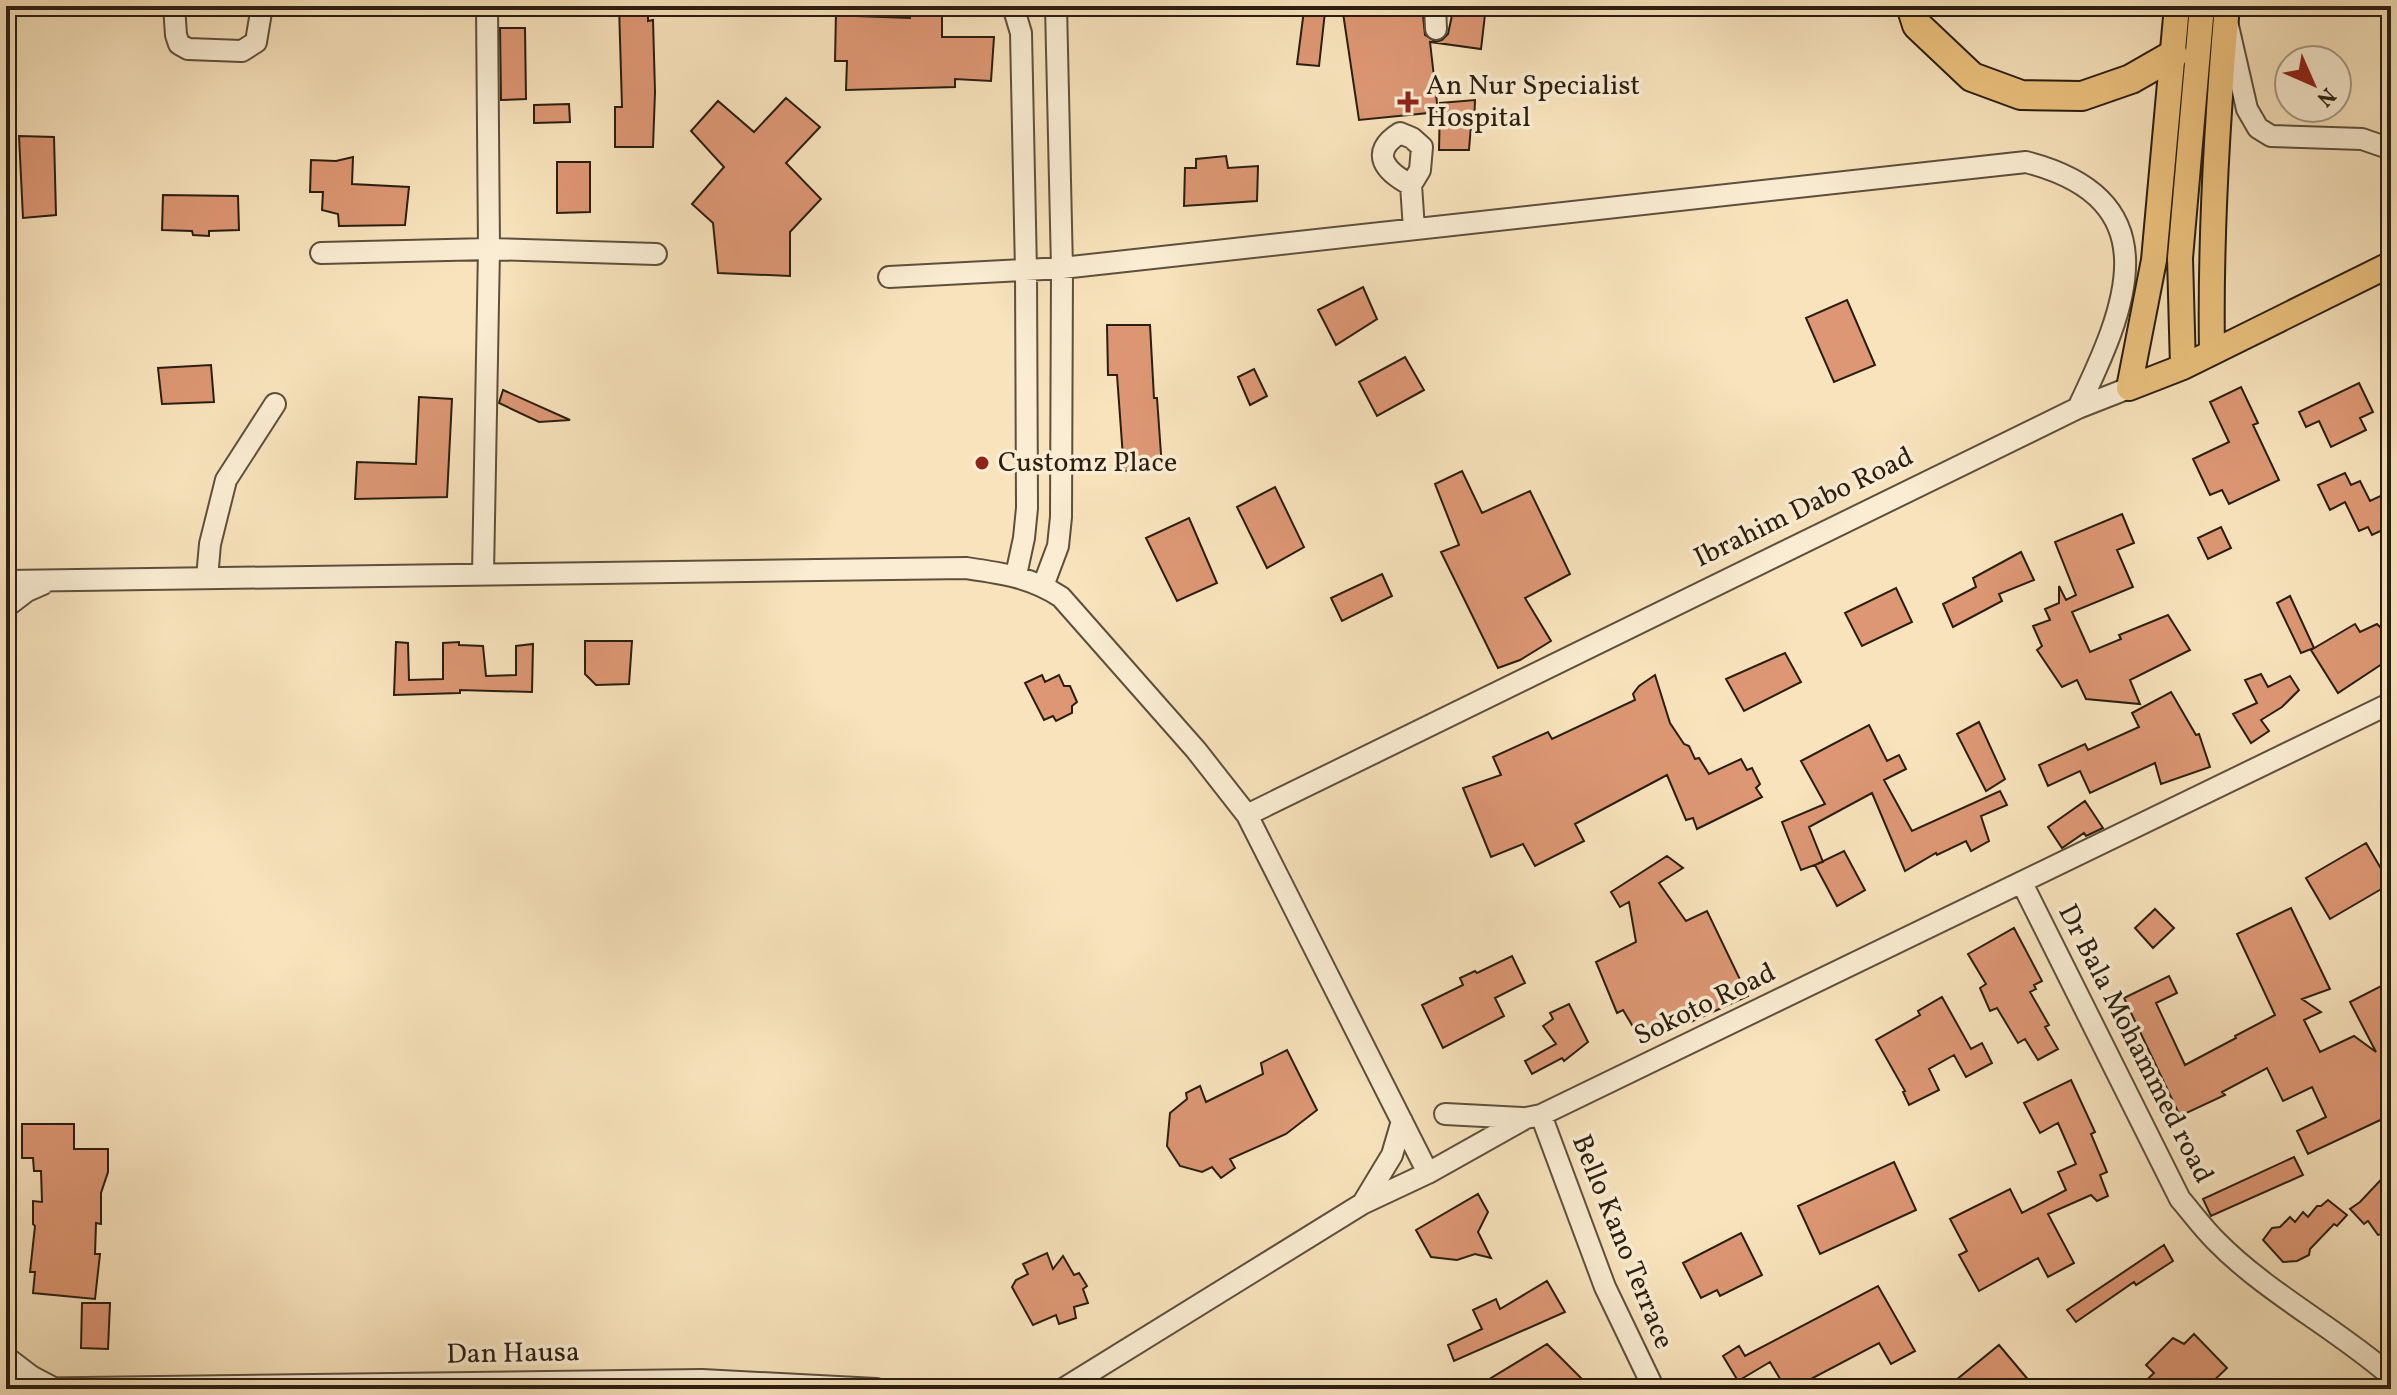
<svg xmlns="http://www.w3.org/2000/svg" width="2397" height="1395" font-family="Vollkorn,serif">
<rect width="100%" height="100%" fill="#f8e3bc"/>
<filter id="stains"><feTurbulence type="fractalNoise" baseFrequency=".0025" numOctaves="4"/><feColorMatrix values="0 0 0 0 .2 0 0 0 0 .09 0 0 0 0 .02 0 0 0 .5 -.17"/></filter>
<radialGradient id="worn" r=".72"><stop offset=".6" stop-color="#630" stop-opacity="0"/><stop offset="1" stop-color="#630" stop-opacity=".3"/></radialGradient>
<path fill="#dd9774" stroke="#2a1e11" stroke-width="2" d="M619,6H648V21L653,20L655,92L653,147H615V107H622Z
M1346,6H1367L1368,9L1422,6L1425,35L1436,42L1442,40L1448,34L1454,6H1486L1481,49L1430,42L1438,112L1359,120L1343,13H1346Z
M1304,10L1325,12L1319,66L1297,64Z
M836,12H856V16L910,18V13H942V37H994L991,81L955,79V87L846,90L847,61H835Z
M500,28H525L526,99L501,100Z
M786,98L820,127L786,163L821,199L790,232V276L718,273L713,223L692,204L724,167L691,131L718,101L754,132Z
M1475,100L1474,125H1471L1469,150H1439L1440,103Z
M569,104L570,122L534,123V105Z
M19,136L54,137L56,215L23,218Z
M1226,156L1228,168L1258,166L1257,201L1184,206L1185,168H1196V159Z
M353,157L352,184L409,187L405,225L339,226L338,214L322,210L323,192H310L311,160L336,161Z
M557,162H590V212L557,213Z
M163,195L238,196L239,230L209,231V236L193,235L192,231L162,230Z
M1363,287L1377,319L1336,345L1318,310Z
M1847,300L1875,365L1834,382L1806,318Z
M1107,325H1150L1154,398H1157L1162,468L1124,471L1117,375H1108Z
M1405,357L1424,390L1377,416L1359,382Z
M211,365L214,402L162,404L158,368Z
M1254,369L1267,396L1250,405L1238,377Z
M2359,383L2373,412L2360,418L2366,430L2331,447L2319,421L2306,427L2299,412Z
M2241,387L2258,423L2253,425L2279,480L2229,504L2222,490L2210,495L2193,459L2229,442L2210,402Z
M503,390L570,420L539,422L499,403Z
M419,397L452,399L447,497L355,499L357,462L416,464Z
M1462,471L1482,513L1530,491L1570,574L1525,598L1551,641L1520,660L1498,668L1441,552L1459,545L1435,484Z
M2345,473L2351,485L2360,481L2370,501L2391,491V526L2372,535L2368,527L2359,531L2345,502L2330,510L2318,485Z
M1275,487L1304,547L1267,568L1237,507Z
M2122,514L2134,543L2117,550L2133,587L2072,612L2090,652L2121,639L2119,635L2168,615L2190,650L2130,680L2140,704L2086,699L2077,680L2062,687L2037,650L2042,646L2033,626L2050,620L2045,609L2059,603V586L2066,600L2076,595L2055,542Z
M1189,518L1217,583L1177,601L1146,538Z
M2221,527L2231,548L2208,559L2198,538Z
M2021,552L2034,580L1999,594L2002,601L1953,627L1943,604L1976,587L1973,578Z
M1382,574L1392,596L1342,621L1331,598Z
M1896,588L1912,622L1862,646L1845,613Z
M2290,596L2314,648L2301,653L2277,603Z
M2355,624L2360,632L2377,624L2391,638V658L2338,693L2311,650Z
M585,641H632L629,684L596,685L585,674Z
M396,642L408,643L409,680L443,679V643L459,642V645L483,646L486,676L516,675V646L533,644L532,692L460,690V693L394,695Z
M1785,653L1801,682L1744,711L1726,679Z
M2261,674L2268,687L2290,676L2299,690L2282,707L2261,720L2269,731L2251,743L2233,714L2257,703L2245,680Z
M1042,675L1045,682L1059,675L1064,686H1070L1077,702L1072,706V713L1056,721L1053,716L1044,720L1025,683Z
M1655,675L1670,723L1684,744L1689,746L1695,759L1699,758L1709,774L1741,759L1747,770L1752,768L1760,784L1756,788L1762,797L1697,829L1693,818L1686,820L1667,775L1575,824L1584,841L1535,866L1523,844L1491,857L1463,788L1501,775L1493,757L1548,732L1552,739L1635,700L1633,694L1639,686Z
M2171,692L2196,735L2199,734L2210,767L2161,784L2155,763L2090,793L2080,771L2048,786L2039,765L2085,744L2088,750L2139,727L2132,713Z
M1979,722L2005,779L1986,791L1957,734Z
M1869,725L1887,761L1899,755L1906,769L1884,780L1912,831L2000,791L2007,805L1981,816L1989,841L1971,851L1966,841L1937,855L1936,853L1905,871L1872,793L1809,827L1823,862L1801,870L1782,822L1825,804L1801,761Z
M2085,801L2103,828L2086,836L2084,833L2062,848L2048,827Z
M2366,843L2390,884L2330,919L2306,878Z
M1844,851L1865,890L1837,906L1815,865Z
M1667,856L1683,868L1659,883L1686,921L1707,911L1748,996L1673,1030L1670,1022L1641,1040L1623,1010L1617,1013L1596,962L1636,942L1629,902L1620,907L1611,892Z
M2291,908L2330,989L2302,999L2321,1012L2304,1020L2320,1052L2354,1036L2376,1052L2350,1002L2387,983L2391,991V1115L2308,1154L2297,1131L2326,1117L2312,1087L2283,1101L2267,1068L2222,1092L2225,1095L2180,1116L2124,998L2169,976L2177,993L2156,1003L2185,1065L2236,1038L2235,1036L2275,1015L2237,934Z
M2155,909L2174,928L2153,948L2135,928Z
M2014,928L2042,981L2034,985L2036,989L2030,992L2049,1025L2045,1027L2058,1049L2038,1060L2025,1039L2018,1043L1997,1008L1990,1011L1980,988L1986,984L1968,954Z
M1512,956L1525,983L1495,998L1504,1016L1443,1048L1422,1005L1463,985L1460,978L1475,971L1477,973Z
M1942,997L1971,1049L1982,1043L1992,1063L1966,1077L1954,1055L1929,1069L1939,1090L1909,1105L1903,1092L1905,1091L1876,1040L1920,1015L1918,1011Z
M1569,1004L1588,1042L1564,1061L1562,1058L1532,1074L1525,1061L1556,1044L1543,1026L1553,1019L1550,1013Z
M1287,1050L1317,1110L1286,1134L1230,1159L1235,1168L1221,1178L1212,1167L1202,1172L1180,1166L1167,1146L1170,1113L1187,1099L1186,1093L1200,1086L1206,1102L1263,1074L1261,1063Z
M2071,1080L2095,1132L2091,1134L2107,1172L2100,1175L2108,1196L2097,1201L2091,1195L2048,1214L2074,1263L2048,1277L2038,1258L1979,1291L1959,1255L1967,1251L1950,1219L2010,1189L2022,1213L2066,1190L2058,1172L2076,1164L2058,1123L2040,1133L2024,1103Z
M22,1124H74V1149H108V1172L101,1193V1224L96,1223L95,1254H100L95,1299L33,1293L35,1272H30L35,1226L33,1224V1201L42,1202L41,1171H34L33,1158H22Z
M2294,1157L2303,1175L2211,1216L2203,1199Z
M1894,1162L1916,1210L1820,1254L1798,1206Z
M2391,1169V1232L2378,1235L2368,1221L2364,1224L2350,1209L2360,1202Z
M1478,1194L1488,1212L1478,1232L1491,1258L1475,1254L1457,1260L1431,1257L1416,1230Z
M2328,1200L2347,1215L2337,1226L2334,1224L2310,1249L2309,1255L2297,1261L2283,1262L2263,1240L2272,1228L2280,1227L2290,1217L2295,1222L2303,1212L2308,1217L2317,1206H2321Z
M1741,1233L1762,1275L1720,1296L1717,1290L1701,1298L1683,1263Z
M2164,1245L2173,1261L2136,1285L2134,1282L2076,1322L2067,1310Z
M1047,1253L1053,1269L1063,1256L1074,1275L1079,1273L1087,1286L1083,1289L1088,1303L1074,1307L1076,1318L1059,1324L1056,1315L1033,1325L1012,1287L1016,1280L1028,1274L1023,1264Z
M1547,1281L1565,1312L1454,1361L1448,1345L1482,1329L1473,1310L1496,1299L1500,1309Z
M1878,1286L1915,1351L1891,1364L1879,1343L1792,1389H1786L1770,1362L1738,1381L1723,1356L1739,1346L1745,1356Z
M82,1303H110L108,1349L81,1348Z
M2194,1334L2227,1368L2205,1389H2137L2154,1373L2146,1365L2173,1338L2184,1344Z
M1547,1344L1584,1381L1577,1389H1473Z
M1999,1345L2036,1389H1945Z"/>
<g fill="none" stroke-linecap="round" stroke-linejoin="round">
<defs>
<path id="minor" d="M174,6L176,35L179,44L188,49L242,51L256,42L262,6
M1013,6L1021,33L1026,271L1027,508L1024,538L1016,575
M1435,6L1436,29
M2228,26L2247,109L2258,128L2271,136L2362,139L2391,149
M1411,185C1386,172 1368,153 1400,133L1412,138L1422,147L1420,170L1411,185L1414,229
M321,253L489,249L656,254
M889,277L1062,268L2026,162C2173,200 2126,308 2078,408
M483,574L489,249L487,6
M207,578L210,544L226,480L275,404
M6,581L966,568C1001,573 1031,577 1061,597L1196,750L1247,815L1428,1173
M1043,586L1058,546L1061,517L1062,268L1056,6
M6,607L27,591L43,584
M1247,815L2078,408L2129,388
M2022,883L2180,1199C2192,1213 2203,1228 2216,1241C2267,1293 2336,1328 2391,1376
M1445,1114L1522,1118
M1541,1115L1605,1287L1654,1389
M1363,1203L1392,1155L1402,1121
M6,1357L31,1376L50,1386
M6,1389L702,1380L876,1389
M1063,1389L1362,1204L1428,1173L1526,1118L1541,1115L2391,703"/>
<path id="major" d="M2212,352C2210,236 2217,121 2227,6
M2183,367L2180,258L2202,6
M2129,388L2154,260L2177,6
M2129,388L2183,367L2391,264"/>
<path id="highway" d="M1911,6L1917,25L1972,77L2021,95L2082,96L2131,79L2173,55"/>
</defs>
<use href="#minor" stroke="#5e4f3c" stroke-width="24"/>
<use href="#major" stroke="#2a1e11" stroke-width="28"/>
<use href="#highway" stroke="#2a1e11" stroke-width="32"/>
<use href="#minor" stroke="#faedd3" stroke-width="20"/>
<use href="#major" stroke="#ecc27e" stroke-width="24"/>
<use href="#highway" stroke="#ecc27e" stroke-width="28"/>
</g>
<g fill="#8f2418" stroke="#faedd3" stroke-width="3">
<path d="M1404 90h8v8h8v8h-8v8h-8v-8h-8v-8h8z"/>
<circle cx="982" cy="463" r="8"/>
</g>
<g text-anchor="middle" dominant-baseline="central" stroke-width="7" stroke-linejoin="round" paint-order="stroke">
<g font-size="28" fill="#2a1e11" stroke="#faedd3" text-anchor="start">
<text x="1426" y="86">An Nur Specialist<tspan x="1426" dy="32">Hospital</tspan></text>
<text x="998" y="463">Customz Place</text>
</g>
<g font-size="28" fill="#2a1e11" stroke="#faedd3">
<text transform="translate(1804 508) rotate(-26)">Ibrahim Dabo Road</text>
<text transform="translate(1705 1005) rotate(-26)">Sokoto Road</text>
<text transform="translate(2135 1044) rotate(63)">Dr Bala Mohammed road</text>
<text transform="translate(1622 1242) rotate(68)">Bello Kano Terrace</text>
<text transform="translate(513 1354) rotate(-1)">Dan Hausa</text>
</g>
</g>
<rect width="2397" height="1395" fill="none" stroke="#f8e3bc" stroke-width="32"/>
<rect x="8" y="8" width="2381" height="1379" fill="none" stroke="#2a1e11" stroke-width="4"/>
<rect x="16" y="16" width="2365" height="1363" fill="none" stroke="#2a1e11" stroke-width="2"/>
<g transform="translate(2313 84) rotate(135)"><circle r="38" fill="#faedd3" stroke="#a79a85" stroke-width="2"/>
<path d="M0-6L14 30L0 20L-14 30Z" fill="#8f2418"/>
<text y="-12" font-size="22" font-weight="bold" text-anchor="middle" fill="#2a1e11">N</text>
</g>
<rect width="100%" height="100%" filter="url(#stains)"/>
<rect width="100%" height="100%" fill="url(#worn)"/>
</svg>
